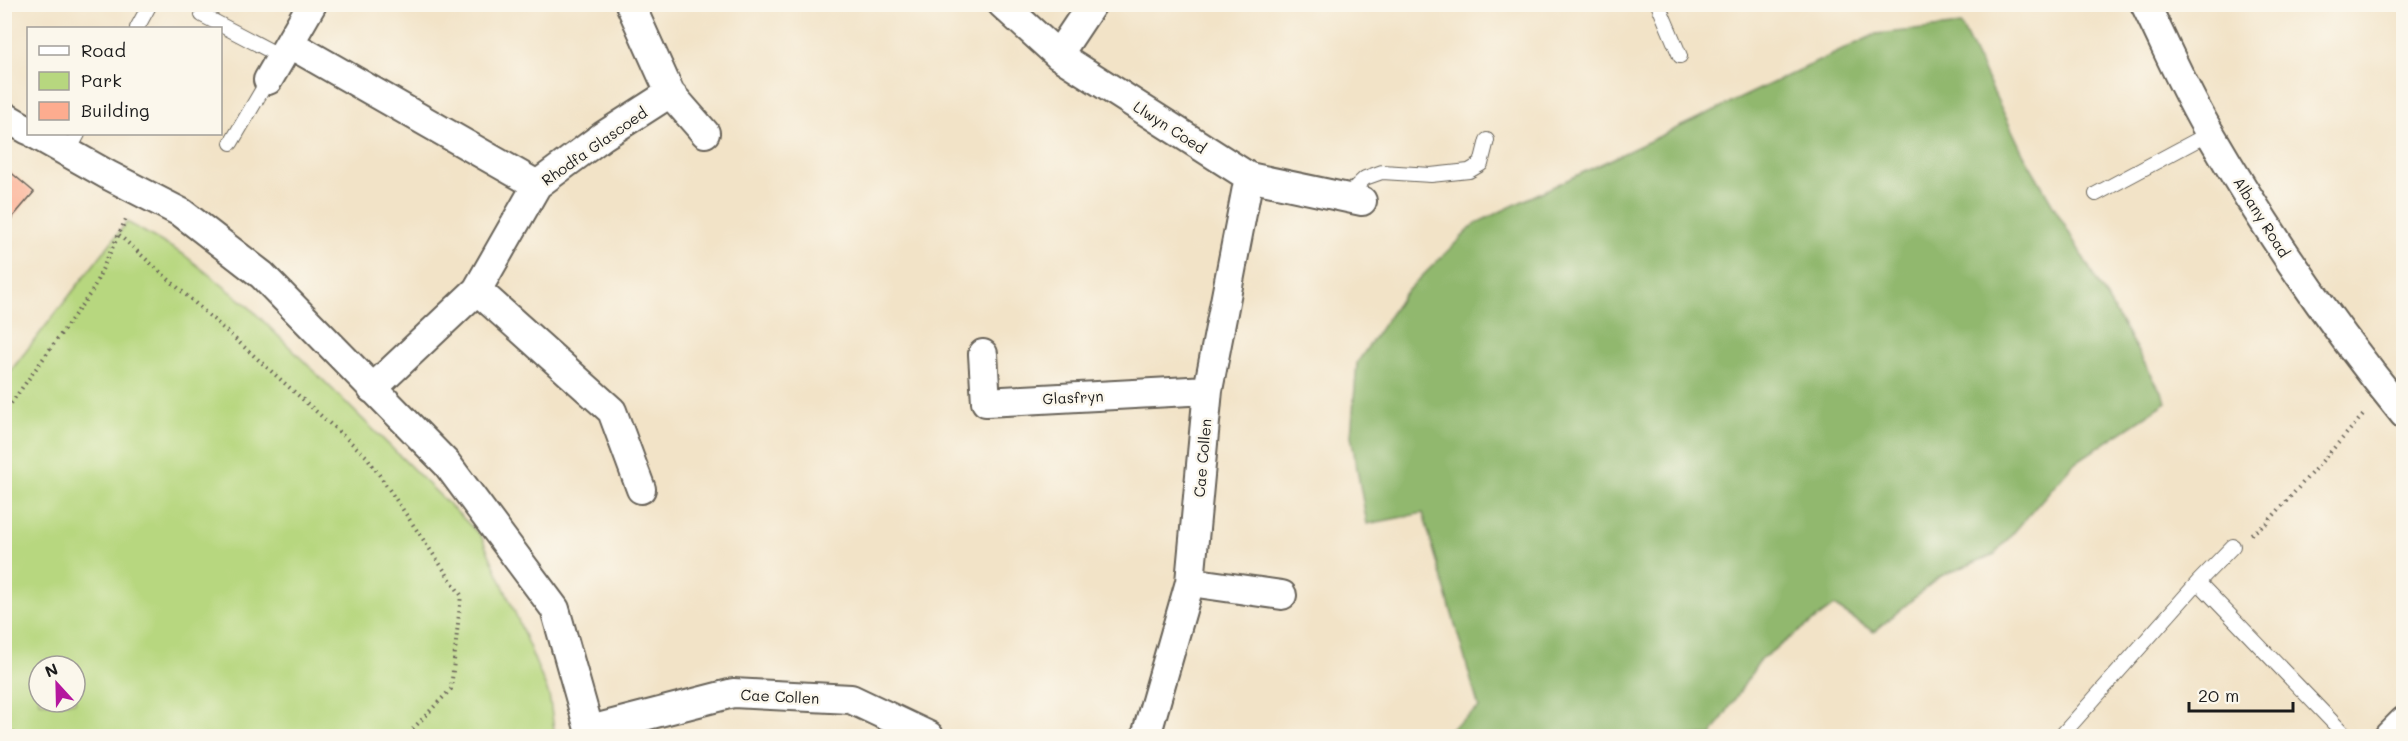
<svg xmlns="http://www.w3.org/2000/svg" width="2408" height="741" font-family="Mali,sans-serif">
<rect width="100%" height="100%" fill="#fbf7ec"/>
<filter id="ink" filterUnits="userSpaceOnUse"><feTurbulence type="fractalNoise" baseFrequency=".0167" numOctaves="2"/><feDisplacementMap in="SourceGraphic" scale="12" xChannelSelector="R" yChannelSelector="G"/><feConvolveMatrix kernelMatrix="1 2 1 2 8 2 1 2 1" color-interpolation-filters="sRGB"/></filter>
<filter id="wash" filterUnits="userSpaceOnUse"><feTurbulence type="fractalNoise" baseFrequency=".008" numOctaves="4" result="noise"/><feDisplacementMap in="SourceGraphic" scale="24" xChannelSelector="R" yChannelSelector="G"/><feGaussianBlur stdDeviation="1.35" result="paint"/><feColorMatrix in="noise" values="0 0 0 0 0 0 0 0 0 0 0 0 0 0 0 0 0 1.4 0 .05"/><feComposite in="paint" operator="in"/></filter>
<g filter="url(#wash)">
<rect width="100%" height="100%" fill="#f2e3c7"/>
<path fill="#b7d77f" stroke="#6a7a4e" stroke-width="1.5" fill-rule="evenodd" d="M127,222L183,254L246,304L481,536L516,615L549,695L555,736H5V378ZM39,666H75V702H39Z"/>
<path fill="#91b86e" stroke="#566a45" stroke-width="1.5" d="M1961,25L2024,155L2167,402L2073,464L1995,554L1939,577L1874,632L1834,606L1760,660L1711,736H1440L1479,708L1423,513L1367,524L1351,436L1357,363L1404,294L1476,223L1876,34Z"/>
<g id="blocks">
<path fill="#fdac8f" d="M8,170L34,192L6,225L9,228L4,234V174Z"/>
</g>
</g>
<g filter="url(#ink)">
<use href="#blocks" fill-opacity="0" stroke="#676258" stroke-width="1.5"/>
<g fill="none" stroke-linecap="round" stroke-linejoin="round">
<defs>
<path id="lane" d="M1658,4L1680,56
M202,15L282,57
M137,28L149,6
M231,143L268,80
M68,152L78,134
M2096,194L2210,133
M1345,197L1365,178L1382,172L1431,175L1469,171L1481,164L1487,140
M2198,582L2346,736
M2061,736L2198,582L2233,546"/>
<path id="street" d="M1002,4L1058,55L1249,177L1362,201
M2145,4C2167,48 2186,94 2211,135C2268,233 2332,326 2404,414
M290,44L537,185
M1058,55L1092,4
M268,80L312,4
M670,93L705,133
M4,116L28,130
M35,134L108,175L182,213L262,275L447,464L555,609L591,736
M477,290L612,411L641,489
M983,354L986,402L1208,390
M372,389L477,290L537,185L603,136L670,93L630,4
M1190,582L1282,595
M590,730L733,693L851,699L929,736
M1146,736L1190,582L1208,390L1249,177
M2389,736L2404,721"/>
</defs>
<use href="#lane" stroke="#676258" stroke-width="16"/>
<use href="#street" stroke="#676258" stroke-width="32"/>
<path stroke="#676258" stroke-width="4" stroke-dasharray="1.5 4.5" stroke-linecap="butt" d="M119,235L367,457L461,595L451,689L406,736
M4,413L92,291L126,219
M2251,534L2266,524L2365,413
M4,725L17,736"/>
<use href="#lane" stroke="#fff" stroke-width="14"/>
<use href="#street" stroke="#fff" stroke-width="28"/>
</g>
</g>
<g text-anchor="middle" dominant-baseline="central" stroke-width="5" stroke-linejoin="round" paint-order="stroke">
<g font-size="15" fill="#1c1c1c" stroke="#fbf7ec">
<text transform="translate(1170 127) rotate(33)">Llwyn Coed</text>
<text transform="translate(594 146) rotate(-35)">Rhodfa Glascoed</text>
<text transform="translate(2262 217) rotate(58)">Albany Road</text>
<text transform="translate(1073 397) rotate(-3)">Glasfryn</text>
<text transform="translate(1202 458) rotate(-85)">Cae Collen</text>
<text transform="translate(780 696) rotate(3)">Cae Collen</text>
</g>
</g>
<rect width="2408" height="741" fill="none" stroke="#fbf7ec" stroke-width="24"/>
<rect x="27" y="27" width="195" height="108" fill="#fbf7ec" stroke="#a29f99" stroke-width="1.5"/>
<rect x="39" y="46" width="30" height="9" fill="#ffffff" stroke="#a29f99" stroke-width="1.5"/>
<text x="81" y="57" font-size="18" fill="#1c1c1c">Road</text>
<rect x="39" y="72" width="30" height="18" fill="#b7d77f" stroke="#a29f99" stroke-width="1.5"/>
<text x="81" y="87" font-size="18" fill="#1c1c1c">Park</text>
<rect x="39" y="102" width="30" height="18" fill="#fdac8f" stroke="#a29f99" stroke-width="1.5"/>
<text x="81" y="117" font-size="18" fill="#1c1c1c">Building</text>
<g transform="translate(57 684) rotate(338)"><circle r="28" fill="#fbf7ec" stroke="#a29f99" stroke-width="1.5"/>
<path d="M0-4.5L10 22L0 15L-10 22Z" fill="#b5179e"/>
<text y="-9" font-size="16" font-weight="bold" text-anchor="middle" fill="#1c1c1c">N</text>
</g>
<path d="M2189 702v9h104v-9" fill="none" stroke="#1c1c1c" stroke-width="3"/>
<text x="2198" y="702" font-size="18" fill="#1c1c1c" stroke="#fbf7ec" stroke-width="4.5" paint-order="stroke">20 m</text>
</svg>
